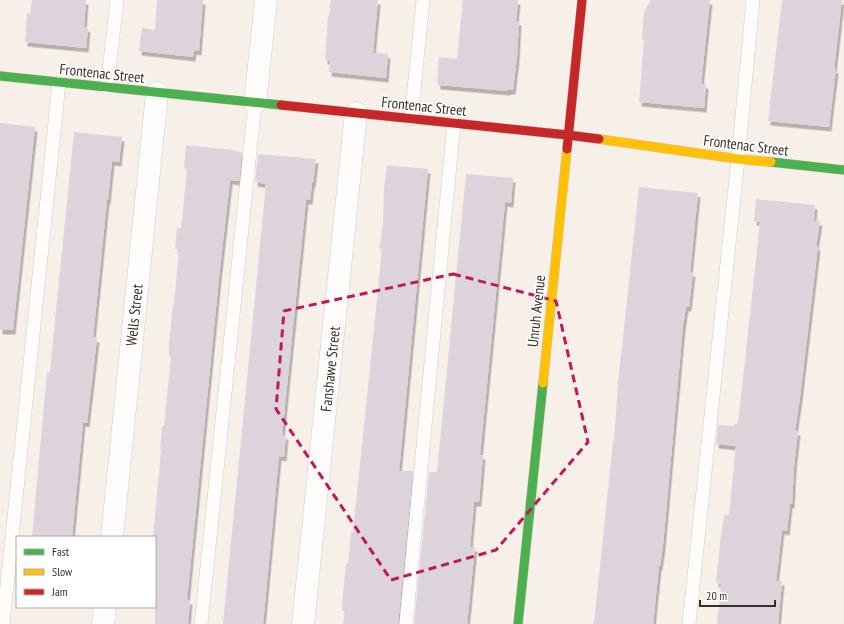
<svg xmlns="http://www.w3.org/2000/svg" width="844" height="624" font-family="'PT Sans Narrow',sans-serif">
<defs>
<filter id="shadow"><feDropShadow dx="2.5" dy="4.5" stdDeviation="0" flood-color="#0004"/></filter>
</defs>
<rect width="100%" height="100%" fill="#f7f0e9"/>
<path fill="#ddd4db" filter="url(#shadow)" d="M32,0H86L84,27L88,28L86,48L25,42L27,13L30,14Z
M157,0H203L199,51L194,50L193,57L139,51L142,28L155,30Z
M331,0H378L373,53L388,54L386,78L329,72L330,61L325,60L328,16H329Z
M463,0H518L516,21H519L517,57L513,90H508V91L438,85V82H437L439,57L457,59Z
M651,0H710L701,84H706L704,108L639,102L644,40H642L644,12Z
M782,0H842L834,69H836L829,127L768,121Z
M0,123L35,127L13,330H0Z
M74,132L122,137L119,162L112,161L108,200H107L93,337L97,338L87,423L83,422L72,537H32L47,372H50L53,340Z
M186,145L234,150V151L242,152L239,181L230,180L219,277L187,600H190L188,624H155V537H153L161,451H160L162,426H164L171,356H169V343L173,304H174L179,249H175L177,228L181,229L187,169L184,168Z
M258,154L316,159L313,183H312L310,200H306L282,435H286L284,457L279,456L263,624H223L266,184L255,182Z
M387,165L428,169L399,471H413L398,624H343L345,611H342L343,594L346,563L348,564L351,532H353L380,270L382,249H379L383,225L384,188Z
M466,174L513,178L511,203L505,202L480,455H483L481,478L479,502H474L470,547H475L467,624H414L429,472H437Z
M639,187L698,193L690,272H693L689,307H686L683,326L663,545L660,566H659L653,624H594L613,441H614L618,384Z
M756,199L815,205L814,221H820L816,246H818L800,397L795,431H798L794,467L792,504H790L787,531L782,530L776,581H782L778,624H717L721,584L716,583L720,543L724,515H729L736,446L716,444L718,425L734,426V424H738L760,222L754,221Z"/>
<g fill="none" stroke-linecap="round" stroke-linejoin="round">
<defs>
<path id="lane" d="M107,88L117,0
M411,119L423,0
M3,624L59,83
M201,624L255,103
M406,624L454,123
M689,624L738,159L753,0"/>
<path id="street" d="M255,103L266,0
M112,537L157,93
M103,624L105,607
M303,624L356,113"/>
<path id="fast" d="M0,76L281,105
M771,162L844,170
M518,624L543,383"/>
<path id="slow" d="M599,139L738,159L771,162
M543,383L567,149"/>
<path id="jam" d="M281,105L568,135L599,139
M567,149L582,0"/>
</defs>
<use href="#lane" stroke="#d3cbc4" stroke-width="14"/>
<use href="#street" stroke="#d3cbc4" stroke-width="23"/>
<use href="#fast" stroke="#d3cbc4" stroke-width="10"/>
<use href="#slow" stroke="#d3cbc4" stroke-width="10"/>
<use href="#jam" stroke="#d3cbc4" stroke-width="10"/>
<use href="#lane" stroke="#fefdfc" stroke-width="13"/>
<use href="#street" stroke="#fefdfc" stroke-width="22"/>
<use href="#fast" stroke="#4caf50" stroke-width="9"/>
<use href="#slow" stroke="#ffc107" stroke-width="9"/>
<use href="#jam" stroke="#c62828" stroke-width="9"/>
</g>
<path fill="none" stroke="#c2185b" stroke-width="3" stroke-dasharray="8 5" stroke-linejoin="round" d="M453,274L556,301L588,442L496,550L391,580L276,409L284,311Z"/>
<g text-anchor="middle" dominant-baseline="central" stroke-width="3" stroke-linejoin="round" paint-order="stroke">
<g font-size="15" fill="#382f27" stroke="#fff">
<text transform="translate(102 73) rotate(6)">Frontenac Street</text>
<text transform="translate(424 106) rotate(6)">Frontenac Street</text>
<text transform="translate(746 145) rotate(7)">Frontenac Street</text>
<text transform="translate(536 311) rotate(-84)">Unruh Avenue</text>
<text transform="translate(134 315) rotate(-84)">Wells Street</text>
<text transform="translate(330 369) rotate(-84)">Fanshawe Street</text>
</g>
</g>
<rect x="16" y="536" width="140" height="72" fill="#ffffff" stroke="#afaca9"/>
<rect x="24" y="549" width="20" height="6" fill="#4caf50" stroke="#afaca9"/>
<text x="52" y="556" font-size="12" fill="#382f27">Fast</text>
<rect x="24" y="569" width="20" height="6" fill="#ffc107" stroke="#afaca9"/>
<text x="52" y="576" font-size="12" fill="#382f27">Slow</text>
<rect x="24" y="589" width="20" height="6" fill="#c62828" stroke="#afaca9"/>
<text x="52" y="596" font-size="12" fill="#382f27">Jam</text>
<path d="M700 600v6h75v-6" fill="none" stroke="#382f27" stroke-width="2"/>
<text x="706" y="600" font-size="12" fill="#382f27" stroke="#ffffff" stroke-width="3" paint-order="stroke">20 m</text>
</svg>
